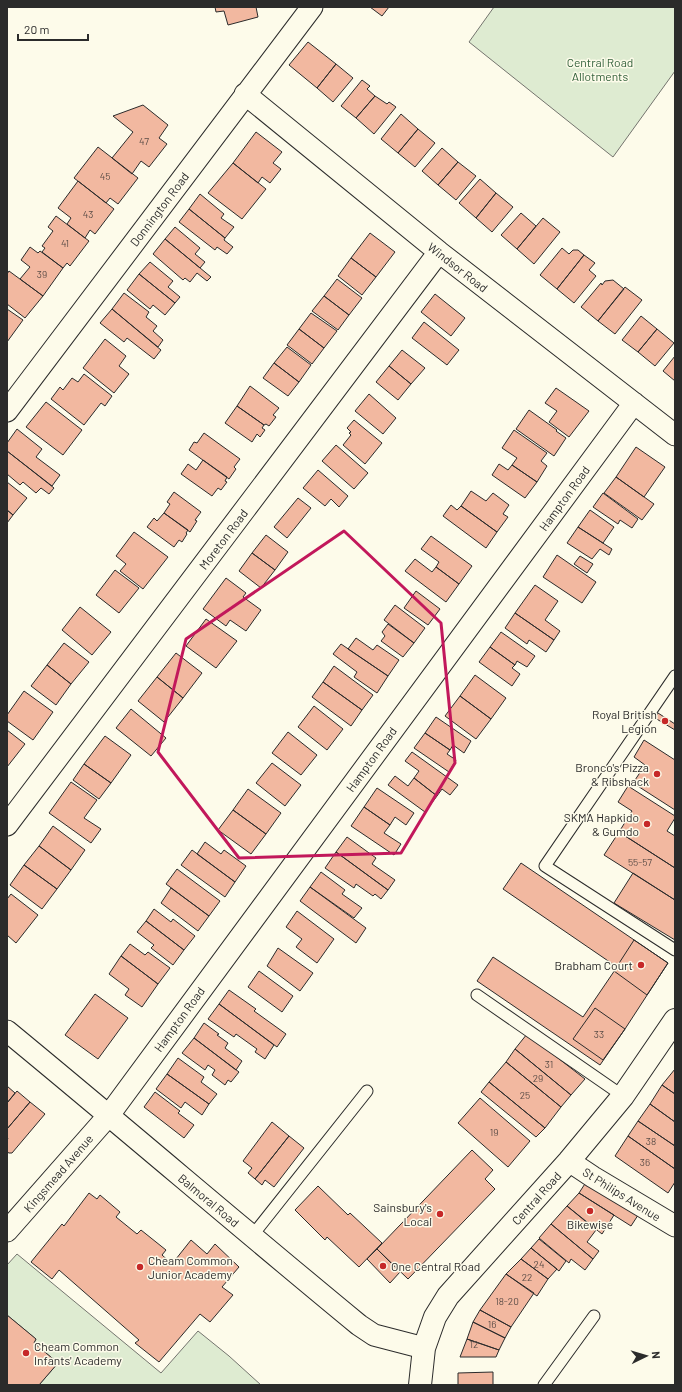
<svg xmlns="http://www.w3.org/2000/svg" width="682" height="1392" font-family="Barlow,sans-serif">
<rect width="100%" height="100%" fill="#fdfbea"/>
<path fill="#deebd1" stroke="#74746e" d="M494,7H675V71L613,157L469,42Z
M17,1254L161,1373L198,1331L229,1356L261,1385H39L58,1363L34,1343L36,1339L7,1315V1265Z"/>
<path fill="#f2b8a0" stroke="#2b2b2b" d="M215,7H256L258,17L228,25L224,11L216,12Z
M370,7H389L382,16Z
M308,42L336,64L317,88L289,65Z
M336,64L353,78L333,102L317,88Z
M362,80L370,86L367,89L375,96L356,118L341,106Z
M375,96L387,104L389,102L396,107L374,134L356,118Z
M143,105L168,125L159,138L167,144L149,167L141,161L132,174L112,158L133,132L113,116Z
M401,114L418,129L398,153L381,139Z
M418,129L435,143L415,167L398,153Z
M256,132L282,152L273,163L281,169L270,183L262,177L258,183L233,163Z
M98,147L138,178L118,204L110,198L106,203L74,178Z
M442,148L458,162L438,185L422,171Z
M458,162L476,176L456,200L438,185Z
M233,163L266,189L242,219L208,193Z
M480,179L496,193L476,218L459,203Z
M78,181L114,209L95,234L90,230L85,238L67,224L71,218L58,208Z
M496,193L513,207L492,232L476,218Z
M200,194L224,214L221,218L234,227L225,238L189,209Z
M189,209L225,238L224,240L233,247L227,254L217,247L215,250L179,222Z
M521,213L536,226L517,249L501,235Z
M56,216L89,241L70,266L67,263L63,268L42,252L45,248L42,246L53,231L48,227Z
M543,218L560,232L534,264L517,249Z
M175,227L200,248L195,254L205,262L200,268L165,239Z
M370,233L395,252L376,277L351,258Z
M165,239L211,277L207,281L197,273L190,282L185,278L183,280L153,254Z
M30,247L38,253L40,251L63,268L43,296L20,279L30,267L21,260Z
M562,248L569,254L573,250H578L584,255L557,289L540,275Z
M584,255L595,263L589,270L596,276L574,303L557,289Z
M351,258L376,277L362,295L338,276Z
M150,262L173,281L168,287L180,297L175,303L139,274Z
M9,271L43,296L25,318L7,304V274Z
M139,274L175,303L165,315L153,305L150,309L127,290Z
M337,279L362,298L349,315L324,296Z
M613,280L624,289L598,321L581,307L601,283L602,285L605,281Z
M625,287L642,300L615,334L598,321Z
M124,293L149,312L146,317L157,326L153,331L163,340L158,347L112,309Z
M435,294L465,318L451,336L421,312Z
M324,296L349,315L338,330L312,311Z
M7,309L23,320L7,342Z
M112,309L161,350L154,359L127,338L124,342L100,323Z
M311,313L337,331L324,348L299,329Z
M641,316L657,329L638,352L622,340Z
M424,322L459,350L447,365L412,338Z
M299,329L324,348L312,364L287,345Z
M657,329L674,343L655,366L638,352Z
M105,339L126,356L119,366L129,374L114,393L83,368Z
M287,347L311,365L299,382L274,363Z
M402,350L425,368L411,384L389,366Z
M675,356V381L663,371Z
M274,363L299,382L288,396L263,378Z
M389,366L411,384L398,400L376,382Z
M84,374L112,396L105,406L101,403L84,425L51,399L60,387L63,390L72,378L78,382Z
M250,386L279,408L273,415L276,417L269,426L266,424L264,425L237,406Z
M556,388L589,411L569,437L549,422L557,411L545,403Z
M369,394L396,418L383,434L355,411Z
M46,402L82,430L63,455L26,427Z
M237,406L264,425L262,428L265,430L260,437L257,434L252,442L225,423Z
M529,410L557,430L556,431L566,438L554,456L516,429Z
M354,420L382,443L365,464L343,445L351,435L349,433L351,432L347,428Z
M17,429L42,449L36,457L60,475L52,486L7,451V443Z
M514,430L547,453L541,461L547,466L537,482L512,465L517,458L502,448Z
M204,433L240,459L234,467L236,469L229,479L189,450L194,442L197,443Z
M336,445L368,473L354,489L322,461Z
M636,447L665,467L644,497L616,477Z
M7,451L54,488L49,494L41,488L36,493L23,482L20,485L7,474Z
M203,460L227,477L225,481L227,482L221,490L218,488L212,496L181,474L188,464L196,470Z
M499,464L508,470L512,465L537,482L525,498L492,475Z
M318,470L348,496L339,507L331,499L325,506L303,488Z
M616,477L654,504L642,520L604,493Z
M7,482L27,498L13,515L7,510Z
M471,491L486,501L493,493L509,505L503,514L508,517L497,532L461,506Z
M174,492L201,512L195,520L197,521L190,532L164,513L170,504L167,502Z
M603,493L638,519L632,528L620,520L618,524L593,507Z
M298,498L311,508L287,538L274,527Z
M451,505L457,510L461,506L497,532L486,548L443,516Z
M7,510L13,515L7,523Z
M590,510L614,527L603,543L578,527Z
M164,513L188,530L186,533L187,534L182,542L179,540L174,547L147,527L154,518L157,521Z
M578,527L612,549L609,555L600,549L592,559L567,543Z
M134,532L168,557L143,589L120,571L126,564L116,556Z
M266,535L288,552L275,570L252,553Z
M431,536L472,566L459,584L436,567L439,562L421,549Z
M252,553L275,570L261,588L239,571Z
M557,555L596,582L582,603L543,577Z
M580,556L593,564L587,573L574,564Z
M415,559L432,572L436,567L459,584L446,602L405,571Z
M115,570L139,588L119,613L96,595Z
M226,578L246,593L243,597L261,610L246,631L230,620L226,626L203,609Z
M535,585L558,601L545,620L560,631L554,640L515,613Z
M416,591L440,609L428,625L404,608Z
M395,605L425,628L414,643L384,620Z
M80,607L111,632L92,655L62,630Z
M515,613L554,640L546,652L529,640L527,644L505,628Z
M206,619L237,641L216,668L186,646Z
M388,624L414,643L403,657L381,641L385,636L382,632Z
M501,632L535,656L527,667L517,661L515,665L490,647Z
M356,638L373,650L377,645L399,660L388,676L348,649Z
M64,643L89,662L71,684L47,665Z
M341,644L388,676L377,693L354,677L357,672L333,654Z
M490,647L515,665L512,668L520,674L512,686L479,662Z
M176,653L202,673L183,698L157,677Z
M47,665L71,684L56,705L31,686Z
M334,666L373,695L362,710L323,682Z
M475,675L506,698L491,719L460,696Z
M157,677L183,698L164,722L138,701Z
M323,682L362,710L351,726L312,697Z
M24,691L53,712L33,740L7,721V715Z
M460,696L491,719L476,739L445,716Z
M314,706L343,729L327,750L298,727Z
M131,709L166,738L151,756L116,728Z
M658,713L675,724V730L655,718Z
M436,717L471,741L464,753L453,745L450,750L425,733Z
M7,730L25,744L7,767Z
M288,732L317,755L301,775L272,753Z
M425,733L450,750L447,754L456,760L449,772L414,748Z
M105,736L131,755L111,783L84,764Z
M644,740L675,760V810L633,783L645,765L634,757Z
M412,752L458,785L450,795L442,789L437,796L414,778L419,771L405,761Z
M272,763L301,785L285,806L256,783Z
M84,764L111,783L99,799L73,780Z
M395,776L408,786L414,778L437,796L425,812L388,785Z
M71,782L97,800L84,818L101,829L91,843L49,813Z
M628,786L675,816V818L667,831L675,836V868L619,832L632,811L618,802Z
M377,788L414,813L406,825L395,817L390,825L364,807Z
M248,789L281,813L266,834L233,810Z
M364,807L390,825L384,833L401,844L394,855L351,826Z
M233,810L266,834L251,854L218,830Z
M53,826L85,850L71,870L39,846Z
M619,832L675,868V900L604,855Z
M347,837L376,858L372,864L395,880L388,890L336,852Z
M205,842L221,854L224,850L246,866L235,882L197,854Z
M39,846L71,870L57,889L24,865Z
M192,850L235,882L225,897L181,865Z
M336,852L388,890L381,899L375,894L373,896L356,884L354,888L325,868Z
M521,863L668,963L625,1029L600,1065L477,981L493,957L583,1017L617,967L503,889Z
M24,865L57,889L42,909L10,885Z
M177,869L220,901L209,916L166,884Z
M321,872L345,890L342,894L362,908L354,918L310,887Z
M633,873L675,900V940L614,903Z
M310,887L366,928L356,943L300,901Z
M171,888L209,916L198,931L161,903Z
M11,894L38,915L16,943L7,935V899Z
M154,909L171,922L173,919L195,936L184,950L146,921Z
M297,911L334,939L317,963L296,947L302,939L286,927Z
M146,921L184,950L173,965L151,948L154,945L137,932Z
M634,940L668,963L647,995L614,971Z
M130,944L145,955L148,952L170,968L158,984L121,956Z
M278,948L313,973L300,991L267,966Z
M121,956L158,984L142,1007L125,995L129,989L109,974Z
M259,971L293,996L282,1012L248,987Z
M229,990L256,1009L254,1011L286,1034L277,1047L219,1004Z
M95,994L128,1018L98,1059L65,1035Z
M219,1004L274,1045L265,1059L255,1052L257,1049L236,1034L234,1037L208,1019Z
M595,1008L625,1029L603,1060L573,1039Z
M204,1023L219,1034L217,1035L228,1043L225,1048L242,1061L236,1070L194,1038Z
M527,1034L585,1079L571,1095L515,1049Z
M194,1038L239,1072L231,1082L228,1080L225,1085L212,1075L215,1070L208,1065L205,1070L182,1053Z
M515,1049L571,1095L561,1107L506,1062Z
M178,1058L204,1077L201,1082L217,1094L209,1104L167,1074Z
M506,1062L561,1107L545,1128L489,1082Z
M675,1069V1094L662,1085Z
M167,1074L209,1104L202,1115L185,1102L181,1108L156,1089Z
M489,1082L545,1128L536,1137L481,1092Z
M662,1085L675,1094V1122L650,1104Z
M7,1086L15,1093L7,1103Z
M17,1091L30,1102L7,1129V1103Z
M155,1092L180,1111L178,1113L194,1125L184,1138L144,1107Z
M480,1098L530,1141L508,1167L458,1123Z
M30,1102L45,1114L12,1153H9L7,1152V1140L8,1138L7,1137V1129Z
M650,1104L675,1122V1146L638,1121Z
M638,1121L675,1146V1169L628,1136Z
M272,1122L289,1136L255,1179L248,1173L252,1168L243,1161Z
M289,1136L304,1148L274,1187L265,1180L262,1185L255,1179Z
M628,1136L675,1169V1182L668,1193L615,1156Z
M472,1150L493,1170L485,1179L495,1189L408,1279L377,1249Z
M590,1176L642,1209L631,1226L579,1193Z
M318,1186L348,1215L350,1213L382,1243L359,1267L327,1237L325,1240L295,1210Z
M89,1193L97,1199L100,1195L120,1212L116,1217L137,1234L141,1230L166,1250L162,1255L172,1264L191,1240L207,1254L215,1244L239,1267L222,1287L233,1295L210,1322L200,1314L159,1362L135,1343L139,1340L59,1270L52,1279L31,1262L62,1224L64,1226Z
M579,1193L614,1215L602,1234L567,1206Z
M567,1206L596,1230L587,1242L599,1251L593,1259L551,1224Z
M551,1224L593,1259L585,1270L571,1259L569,1263L539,1238Z
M539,1239L566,1261L559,1271L531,1248Z
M531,1248L557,1269L548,1279L521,1259Z
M377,1249L400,1272L390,1283L367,1259Z
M521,1259L548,1279L537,1296L506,1274Z
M506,1274L534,1293L511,1327L480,1310Z
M480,1310L511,1327L505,1338L473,1322Z
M7,1315L36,1339L34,1343L58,1363L39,1385H7Z
M473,1322L505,1338L499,1350L467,1339Z
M467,1339L499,1350L496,1357H460Z
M493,1372V1385H458V1373Z"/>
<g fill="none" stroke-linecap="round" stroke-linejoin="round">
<defs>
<path id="service" d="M675,676L545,866L675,950
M477,995L623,1096
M252,1236L367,1091
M544,1385L594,1316"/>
<path id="minor" d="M245,94L439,252L675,435
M7,411L312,7
M7,825L439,252
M7,1031C125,1128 241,1228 359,1325L374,1335L424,1348
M569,1161L593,1177L675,1226
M7,1231L109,1115L634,403"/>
<path id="primary" d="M420,1385L424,1348L435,1317L448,1296L569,1161L623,1096L675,1020"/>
</defs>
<use href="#service" stroke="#2b2b2b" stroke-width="13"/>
<use href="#minor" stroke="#2b2b2b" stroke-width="23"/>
<use href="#primary" stroke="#2b2b2b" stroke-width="24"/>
<use href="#service" stroke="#fdfbea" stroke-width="11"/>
<use href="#minor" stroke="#fdfbea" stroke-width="21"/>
<use href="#primary" stroke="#fdfbea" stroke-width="22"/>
</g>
<path fill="none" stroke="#c2185b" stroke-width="3" stroke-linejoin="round" d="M344,531L441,623L455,763L401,853L239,858L158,752L186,639Z"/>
<g fill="#c62828" stroke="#fdfbea" stroke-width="1.5">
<circle cx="665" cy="721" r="4"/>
<circle cx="657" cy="774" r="4"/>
<circle cx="647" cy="824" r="4"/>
<circle cx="641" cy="965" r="4"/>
<circle cx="590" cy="1211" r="4"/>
<circle cx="440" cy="1214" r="4"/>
<circle cx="383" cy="1266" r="4"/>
<circle cx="140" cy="1267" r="4"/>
<circle cx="26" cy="1353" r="4"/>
</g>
<g text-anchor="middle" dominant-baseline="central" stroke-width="3" stroke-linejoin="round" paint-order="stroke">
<g font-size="10" fill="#5d4e48">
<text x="144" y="141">47</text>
<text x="105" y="176">45</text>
<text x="88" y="214">43</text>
<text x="65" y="243">41</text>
<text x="42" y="274">39</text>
<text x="640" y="862">55-57</text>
<text x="599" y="1034">33</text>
<text x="549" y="1064">31</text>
<text x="538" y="1078">29</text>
<text x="525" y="1095">25</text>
<text x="494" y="1132">19</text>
<text x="651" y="1141">38</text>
<text x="645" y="1162">36</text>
<text x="539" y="1264">24</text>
<text x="527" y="1277">22</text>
<text x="507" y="1301">18-20</text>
<text x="492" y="1324">16</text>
<text x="474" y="1344">12</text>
</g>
<g font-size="12" fill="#34623c" stroke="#fdfbea">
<text x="600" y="62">Central Road<tspan x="600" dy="14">Allotments</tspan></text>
</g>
<g font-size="12" fill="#2b2b2b" stroke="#fdfbea">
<text transform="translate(159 209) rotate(-53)">Donnington Road</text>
<text transform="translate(458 267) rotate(38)">Windsor Road</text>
<text transform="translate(564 498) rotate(-54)">Hampton Road</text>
<text transform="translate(223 539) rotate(-53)">Moreton Road</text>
<text transform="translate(371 759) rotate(-54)">Hampton Road</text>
<text transform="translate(179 1019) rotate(-54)">Hampton Road</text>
<text transform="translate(58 1173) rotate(-49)">Kingsmead Avenue</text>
<text transform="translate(622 1194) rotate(32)">St Philips Avenue</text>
<text transform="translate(536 1198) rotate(-48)">Central Road</text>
<text transform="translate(209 1200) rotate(40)">Balmoral Road</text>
</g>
<g font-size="12" fill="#2b2b2b" stroke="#fdfbea" text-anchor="end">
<text x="657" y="714">Royal British<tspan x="657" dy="14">Legion</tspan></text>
<text x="649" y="767">Bronco's Pizza<tspan x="649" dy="14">&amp; Ribshack</tspan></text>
<text x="639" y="817">SKMA Hapkido<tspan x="639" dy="14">&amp; Gumdo</tspan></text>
<text x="633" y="965">Brabham Court</text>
<text x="432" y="1207">Sainsbury's<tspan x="432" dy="14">Local</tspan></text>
<text x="590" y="1224" text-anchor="middle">Bikewise</text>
<text x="148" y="1260" text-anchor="start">Cheam Common<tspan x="148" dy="14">Junior Academy</tspan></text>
<text x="391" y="1266" text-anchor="start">One Central Road</text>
<text x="34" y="1346" text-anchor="start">Cheam Common<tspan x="34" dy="14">Infants' Academy</tspan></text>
</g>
</g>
<rect width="682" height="1392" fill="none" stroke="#2b2b2b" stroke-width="16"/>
<g transform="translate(646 1356) rotate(85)" stroke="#fdfbea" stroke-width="3" paint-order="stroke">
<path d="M0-3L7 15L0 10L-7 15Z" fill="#2b2b2b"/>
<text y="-6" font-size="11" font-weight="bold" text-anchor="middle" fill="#2b2b2b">N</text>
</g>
<path d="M18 34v6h70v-6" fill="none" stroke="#2b2b2b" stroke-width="2"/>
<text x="24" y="34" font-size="12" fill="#2b2b2b" stroke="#fdfbea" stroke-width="3" paint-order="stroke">20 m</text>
</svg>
